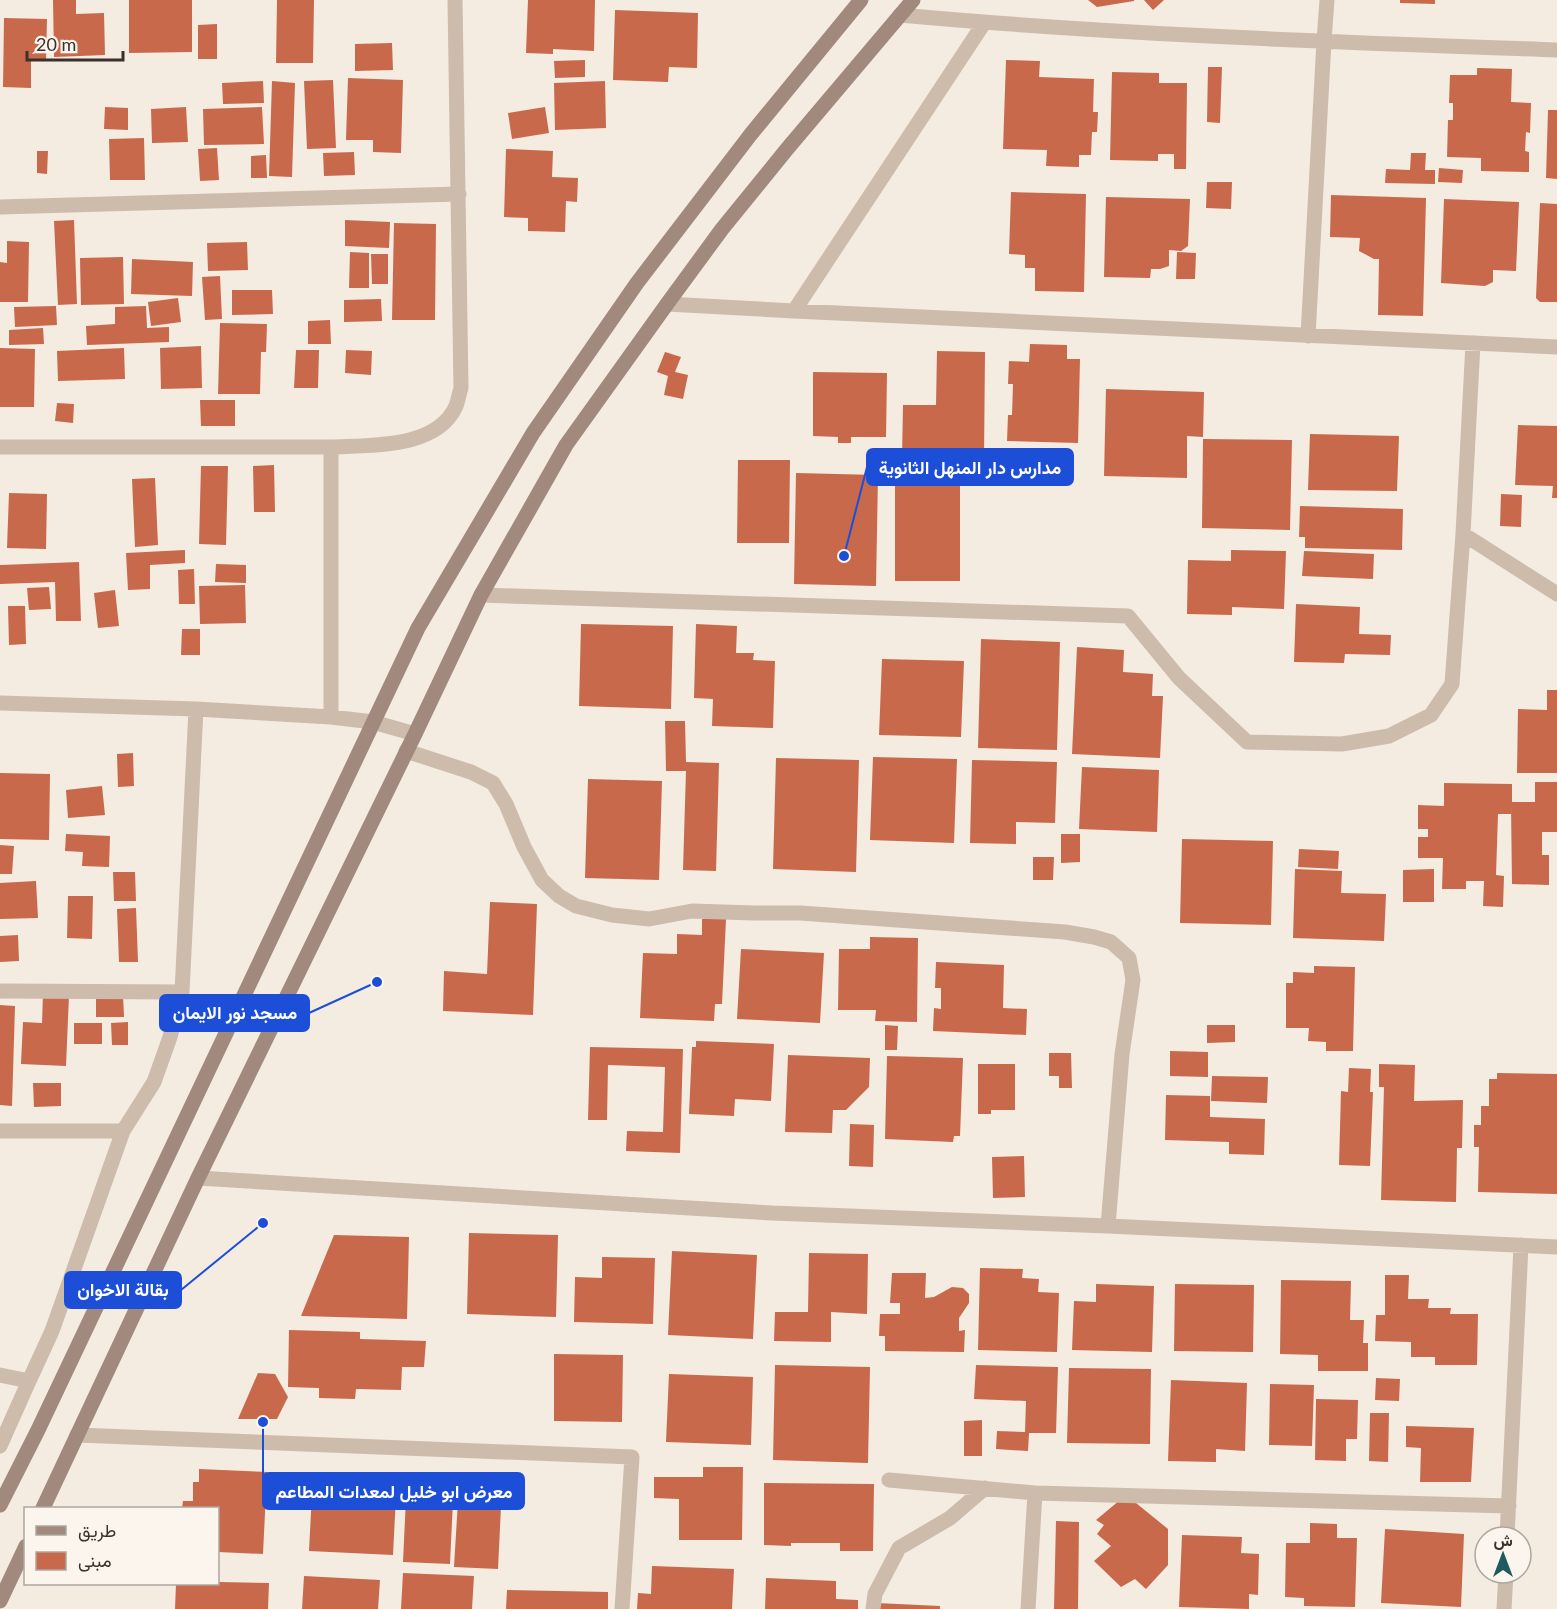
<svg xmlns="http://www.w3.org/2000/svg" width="1557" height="1609" font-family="Lato,Vazirmatn,sans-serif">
<rect width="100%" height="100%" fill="#f4ebe1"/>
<path fill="#c8694b" d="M53,0H76V14L104,13L105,55L54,57Z
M129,0H192V52L129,53Z
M277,0H314L313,63H276Z
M528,0H595L594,51L553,49V54L526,53Z
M1088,0H1134V1L1097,7Z
M1144,0H1164L1153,10Z
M1400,0H1435V4L1400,3Z
M615,10L698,13L697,68L669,67L668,82L613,80Z
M4,18L47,19L46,61L31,60V88L3,87Z
M217,24V59H198V25Z
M392,43L393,70L355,71V44Z
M585,60V77L555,78L554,61Z
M1006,60L1040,61L1039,77L1094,79L1093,112H1098L1097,132H1092L1091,155H1079V167L1046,166L1047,150L1003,149Z
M1208,67H1222L1220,123L1207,122Z
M1477,68L1512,69L1511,102L1531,103L1530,133L1526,132L1525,151L1529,152V172L1481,171V158L1447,157L1448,120H1453V103H1449L1450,75H1477Z
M1112,72L1159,73V83H1187L1186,169H1174V154H1158V161L1110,160Z
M348,78L403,80L401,153L373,152V140H346Z
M333,80L336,148L307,149L304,81Z
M263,81L264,103L223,104L222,83Z
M272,81L295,83L292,177L269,176Z
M605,81L606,128L555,130L554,83Z
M105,107L128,108V130L104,129Z
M186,107L188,142L152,143L151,109Z
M262,107L264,144L204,145L203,109Z
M545,107L549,133L512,139L508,113Z
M1548,110H1557V179L1546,178Z
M144,138L145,180H110L109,139Z
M217,148L219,180L200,181L198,149Z
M506,149L553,151L552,177L578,178L577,202L566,201L565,232L528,231V218L504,217Z
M37,151H48L47,174L37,173Z
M354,152L355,175L324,176L323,153Z
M1411,153H1426L1425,170H1435V184L1385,183L1386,169L1410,170Z
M266,155L267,178H251V156Z
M1439,168L1463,170L1462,183L1438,182Z
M1207,182H1232L1231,209L1206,208Z
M1011,192L1086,194L1084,292L1035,291V268H1025V255L1009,254Z
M1331,195L1426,198L1423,316L1378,315L1379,259H1374L1359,251L1360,238L1330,237Z
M1106,197L1190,199L1188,246L1181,251L1169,250V266L1160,269H1151L1150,278L1104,277Z
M1444,199L1519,202L1516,271L1493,270V282L1485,286L1441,283Z
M1540,203L1557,204V302H1540L1536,298Z
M74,220L77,304L58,305L54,221Z
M345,220L390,222L389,248L345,246Z
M394,223L436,224L435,320H392Z
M7,241L29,242L28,302H0V262L7,263Z
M247,242L248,270L208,271L207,243Z
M350,252L369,253V288H349Z
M1177,252L1196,253L1195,279H1176Z
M371,254H388V284H372Z
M123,257L124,304L81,305L80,258Z
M132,259L193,262L192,296L131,294Z
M220,276L222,319L205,320L202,277Z
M232,290H272L273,314L232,315Z
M178,298L181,322L151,326L148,302Z
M381,299L382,321L344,322V300Z
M56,306L57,325L15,327L14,307Z
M146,306L147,328L169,327V342L87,345L86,326L115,324V307Z
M330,320L331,344H308V321Z
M220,323L267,324L266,352H261L260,394H218Z
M43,328L44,344L9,345V330Z
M1030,344L1067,345V359H1080L1078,443L1007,441L1008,415H1012L1013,384H1008L1009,361L1029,362Z
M201,346L202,388L161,389L160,348Z
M0,348L35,349L34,407H0Z
M124,348L125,379L58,381L57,351Z
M296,350H319L318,388H294Z
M346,350L372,351L371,375L345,373Z
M937,351L985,352L984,458L902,457L903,405H936Z
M665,352L681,357L675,372L688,375L683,399L664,395L668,376L657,372Z
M813,372L887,373L886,437H851V443H838V437L813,436Z
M1106,389L1204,392L1203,437L1187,436V478L1104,476Z
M200,400H235V426H201Z
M57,403L74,404L73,423L55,421Z
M1518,425L1557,426V498H1552L1553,486L1515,485Z
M1310,434L1399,436L1397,491L1308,490Z
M1203,439L1292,440L1290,530L1202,528Z
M738,460H790L789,543H737Z
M274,465L275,512H254L253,466Z
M201,466H228L226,545L199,544Z
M796,473L878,475L876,586L794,584Z
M155,478L158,545L135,547L132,479Z
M895,483H960V581H895Z
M9,493L47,494L46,549L7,548Z
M1501,494L1522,495L1521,527L1500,526Z
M1300,506L1403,509L1402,550L1305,548V537H1299Z
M185,550V563L150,565V589L128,590L126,553Z
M1231,550L1286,551L1284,609L1232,607V615L1187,614L1188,560L1231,561Z
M1304,551L1374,554L1373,579L1302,576Z
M79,562L81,621H56L55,582L0,584V565Z
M216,564L246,565V583L215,582Z
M194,569L195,604H179L178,570Z
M245,585L246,623L200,624L199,586Z
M49,587L51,609L29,610L27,588Z
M115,590L119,626L98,628L94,593Z
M1296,604L1360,607L1359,634L1391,635L1390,655L1345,654L1344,663L1294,662Z
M8,606H25L26,644L9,645Z
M581,624L673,626L671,709L579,706Z
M696,624L737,626L736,653H754L753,660L775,661L773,728L712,726L713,699L694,698Z
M182,629H200V655H181Z
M981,639L1060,642L1057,750L978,748Z
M1077,647L1124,650L1123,672L1153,674L1152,696H1163L1160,758L1072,754Z
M882,659L964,661L961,737L879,735Z
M1547,690H1557V773H1517L1518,709L1547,710Z
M665,721H685L686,762L719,763L716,871L683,870L686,771H666Z
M133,753L134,786L118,787L117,754Z
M873,757L957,759L954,843L870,840Z
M776,758L859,760L856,872L773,869Z
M972,760L1057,762L1055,823L1016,822V844L970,843Z
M1082,767L1159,770L1157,832L1079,829Z
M0,773L50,774L49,840L0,839Z
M588,779L662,781L659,880L585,878Z
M1535,782H1557V832H1542V855H1549V885L1512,884L1511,806V814H1498L1496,875L1504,876L1503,907L1483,906L1484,881H1466V889H1442L1443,858H1418V837H1428V829H1418V805L1444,806V783L1512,784V802H1535Z
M102,786L105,815L68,818L66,790Z
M66,834L110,836L109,867L82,866L83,852L65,851Z
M1061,834H1080V862L1061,863Z
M1182,839L1273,841L1271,925L1180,923Z
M0,845L14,846L12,874H0Z
M1299,849L1339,851L1338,869L1298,867Z
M1033,857H1054L1053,880H1033Z
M1295,869L1342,871L1341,893L1386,894L1384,941L1293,938Z
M1434,869V902H1403V870Z
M113,872H135L136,901H114Z
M36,881L38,918L0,919V883Z
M68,896H93L92,939L67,938Z
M490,902L537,904L533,1015L443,1011L444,971L487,974Z
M136,908L138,962H119L117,909Z
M702,919H726L722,1004H715L714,1021L640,1018L643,953L677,954V934L702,935Z
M18,935L19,961L0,962V936Z
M870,937L918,938L917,1022L875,1021L876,1010H838L839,949H870Z
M741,949L824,953L820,1023L737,1019Z
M936,962L1004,965L1003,1008L1027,1009L1026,1035L933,1031L934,1008L941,1009V988H935Z
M1314,966L1355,967L1353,1051H1326V1042L1308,1041L1309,1028H1286V983H1293V972L1314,973Z
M43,994L69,995L66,1066L21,1064L23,1022L42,1023Z
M96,995H123L124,1017H96Z
M0,1005L15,1006L12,1106L0,1105Z
M128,1022V1045H112L111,1023Z
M74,1023H102V1044H74Z
M885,1025L898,1026L897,1050H885Z
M1207,1025H1235V1042L1207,1043Z
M696,1041L774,1044L771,1101L735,1099L734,1116L689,1114L692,1047H696Z
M590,1047L683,1049L680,1153L626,1151L627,1131L663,1132L665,1067L608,1065L607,1120H588Z
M1170,1051L1208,1052V1077L1170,1076Z
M1049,1053H1071L1072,1088H1059V1076H1049Z
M788,1055L870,1058L869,1087L846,1110H833L832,1133L785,1132Z
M887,1056L963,1058L960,1136H954L953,1142L885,1139Z
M978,1064H1015V1110H991V1114H978Z
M1379,1064L1415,1065L1414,1101L1463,1100L1462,1148H1457L1456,1202L1381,1200L1384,1087H1379Z
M1349,1068L1371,1069L1370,1092H1373L1370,1166L1339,1165L1341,1091L1348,1092Z
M1497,1073L1557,1074V1194L1478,1192L1479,1147H1474V1125H1481V1106H1489V1079H1497Z
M1212,1076L1268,1077L1267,1103L1211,1101Z
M33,1083H61V1106L34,1107Z
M1166,1095L1210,1096V1117L1265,1119L1264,1155L1229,1154V1142L1165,1140Z
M850,1124L874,1125L873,1167L849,1166Z
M1024,1156L1025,1197L993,1198L992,1157Z
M469,1233L558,1235L556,1317L467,1314Z
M334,1235L409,1237L407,1319L301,1316Z
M672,1251L757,1255L753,1339L668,1335Z
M809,1253L868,1254L867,1314L831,1312V1342L774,1341L775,1312H808Z
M602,1257L655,1258L653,1324L574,1322L575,1277L602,1278Z
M980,1268L1023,1269L1022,1278L1039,1279L1038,1292L1059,1293L1057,1352L978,1350Z
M892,1273H926L925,1298L934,1297L952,1287L963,1288L969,1294V1303L959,1318V1331L965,1330L964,1352L885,1351V1336H879L880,1314H900V1303H890Z
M1385,1275H1409L1408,1299H1429L1428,1308H1451L1450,1314H1478L1477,1365H1435V1357H1411V1342L1375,1341L1376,1315H1385Z
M1281,1280L1351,1281L1350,1320H1364L1363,1343H1368V1371H1318V1355L1280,1354Z
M1096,1284L1154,1286L1152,1352L1072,1350L1074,1301L1096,1302Z
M1175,1284L1254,1285L1253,1352L1174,1351Z
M289,1330L360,1332V1339L426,1341L424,1367H402L401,1390L356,1389L355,1399L319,1398V1388L288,1387Z
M554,1354L623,1355L622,1422L554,1421Z
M775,1365L870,1367L868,1463L773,1460Z
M976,1365L1058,1367L1056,1433H1029L1028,1451L996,1449L997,1431L1025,1432L1026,1401L974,1399Z
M1069,1368L1151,1369L1150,1444L1067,1443Z
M258,1373L275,1374L288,1397L277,1419H238Z
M669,1374L753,1377L751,1445L666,1442Z
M1376,1378L1400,1379L1399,1401L1375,1400Z
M1171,1380L1247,1383L1245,1451L1216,1449V1462L1168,1461Z
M1270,1384L1314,1385L1312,1446L1269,1445Z
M1316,1399L1358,1400L1357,1439H1346V1461L1315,1460Z
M1370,1413H1389L1388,1462L1369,1461Z
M982,1420V1456H964V1421Z
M1406,1426L1474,1428L1471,1482H1420L1421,1448L1406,1447Z
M703,1467H743L742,1540H679V1499L654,1498V1477H703Z
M199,1469L267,1472L263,1554L218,1552V1508H182L183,1501H193V1482H199Z
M407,1477L454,1479L450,1564L403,1562Z
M764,1483L874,1484L873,1551H840V1543H791V1546L764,1545Z
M459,1484L502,1486L498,1569L454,1567Z
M312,1493L396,1496L393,1555L309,1551Z
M1120,1500L1136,1503L1168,1529V1565L1146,1589L1135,1579L1121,1587L1094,1561L1111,1546L1097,1534L1104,1525L1096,1520Z
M1056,1521L1079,1522L1078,1609H1054Z
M1310,1523L1337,1524V1538H1357L1355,1607L1304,1606V1598L1285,1597L1286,1543H1310Z
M1385,1529L1464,1534L1461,1607L1381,1603Z
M1182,1535L1242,1537L1241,1553L1259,1554L1258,1595L1249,1594V1609L1179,1607Z
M652,1566L734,1569L732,1609H637L638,1593L651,1594Z
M403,1573L474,1576L472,1609H401Z
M304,1576L380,1580L378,1609H302Z
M766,1578L836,1581V1599L858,1600V1609H765Z
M218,1582L269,1583L268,1609H175L176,1584H218Z
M507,1590L608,1592V1609H506Z
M877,1603L940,1606V1609H877Z"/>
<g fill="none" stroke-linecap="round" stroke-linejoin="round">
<path stroke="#cdbbac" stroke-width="15" d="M900,15C1118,35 1338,42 1557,50
M0,207L459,194
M667,304L794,311L1557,347
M794,311L984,23
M1308,336L1324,41L1327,0
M0,447H331V717
M331,447C370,445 437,449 456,406C458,401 459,394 461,388L455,0
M1463,534L1557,594
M481,595L1128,616L1179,678L1247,742L1342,744L1389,736L1431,715L1452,684L1463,534L1473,343
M0,703L196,709L331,717L373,722L415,734
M406,751L471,772L493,783L506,804L524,847L542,880L559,896L576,906L612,915L649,919L692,911L753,913H800L1065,932L1094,937L1111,942L1129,958L1133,980L1122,1054L1108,1226
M0,991L182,992
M0,1131H123
M198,1178L772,1213L1108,1226L1557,1247
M0,1375L29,1381L52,1331L123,1131L154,1082L170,1037L182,992L196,709
M77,1435L632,1457L622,1609
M0,1446L29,1381
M889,1480L1035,1493L1509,1506
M1507,1537L1521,1245
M873,1609L875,1594L899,1548L950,1518L985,1488
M1028,1609L1035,1493
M1504,1609L1506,1573"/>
<path stroke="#a18a7d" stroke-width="15" d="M0,1505L38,1430L418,628L533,433L637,283L751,134L861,0
M43,1508L198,1178L415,734L481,595L566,445L667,304L722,229L787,149L913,0
M0,1601L26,1546"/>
</g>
<path fill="none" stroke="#1d4ed8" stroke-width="2" d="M844 556L867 467M377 982L309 1013M263 1223L181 1290M263 1422L263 1491"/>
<g fill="#1d4ed8" stroke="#fbf5ee" stroke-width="2">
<circle cx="844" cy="556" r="6"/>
<circle cx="377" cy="982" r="6"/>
<circle cx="263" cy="1223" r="6"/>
<circle cx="263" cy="1422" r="6"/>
</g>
<g fill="#1d4ed8" stroke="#1d4ed8" stroke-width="2">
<rect x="867" y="449" width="206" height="36" rx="6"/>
<rect x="160" y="995" width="149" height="36" rx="6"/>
<rect x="65" y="1272" width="116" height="36" rx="6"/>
<rect x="263" y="1473" width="261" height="36" rx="6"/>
</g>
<g font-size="18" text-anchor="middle" font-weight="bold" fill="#fff">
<text x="970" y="474">مدارس دار المنهل الثانوية</text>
<text x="235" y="1019">مسجد نور الايمان</text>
<text x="123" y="1296">بقالة الاخوان</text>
<text x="394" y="1498">معرض ابو خليل لمعدات المطاعم</text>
</g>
<rect x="24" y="1507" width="195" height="78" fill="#fbf5ee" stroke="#aea6a0" stroke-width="1.5"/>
<rect x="36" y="1526" width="30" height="9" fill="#a18a7d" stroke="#aea6a0" stroke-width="1.5"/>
<text x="78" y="1537" font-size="18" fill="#3b302b">طريق</text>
<rect x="36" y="1552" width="30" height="18" fill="#c8694b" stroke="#aea6a0" stroke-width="1.5"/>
<text x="78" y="1567" font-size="18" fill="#3b302b">مبنى</text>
<g transform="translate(1503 1555)"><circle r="28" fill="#fbf5ee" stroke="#aea6a0" stroke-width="1.5"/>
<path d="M0-4.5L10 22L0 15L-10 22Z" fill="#1f5a5e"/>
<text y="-9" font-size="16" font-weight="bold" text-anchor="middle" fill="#3b302b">ش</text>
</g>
<path d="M27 51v9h96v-9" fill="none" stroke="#3b302b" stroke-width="3"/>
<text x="36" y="51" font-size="18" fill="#3b302b" stroke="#fbf5ee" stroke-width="4.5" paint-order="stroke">20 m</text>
</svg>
